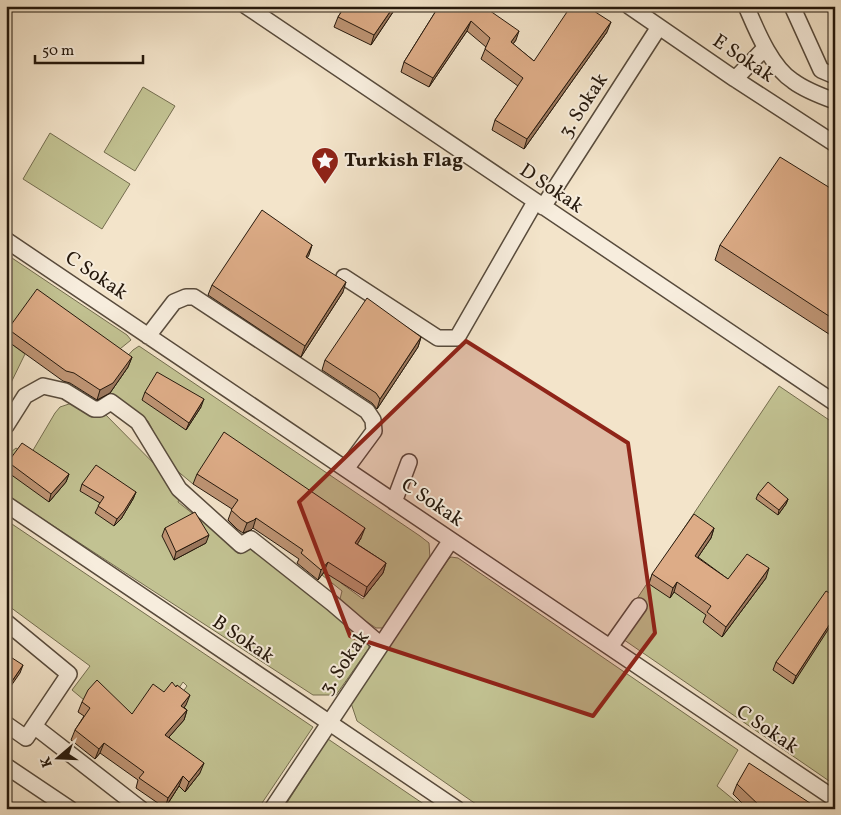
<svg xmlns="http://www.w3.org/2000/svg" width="841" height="815" font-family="Vollkorn,serif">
<rect width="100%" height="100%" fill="#f3e4ca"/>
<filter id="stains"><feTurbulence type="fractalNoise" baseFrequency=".004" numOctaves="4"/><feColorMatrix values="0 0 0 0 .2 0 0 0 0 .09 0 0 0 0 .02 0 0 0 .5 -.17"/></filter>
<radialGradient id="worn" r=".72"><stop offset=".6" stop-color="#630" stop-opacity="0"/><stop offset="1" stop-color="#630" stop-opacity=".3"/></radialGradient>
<path fill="#c2c292" stroke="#746d4f" d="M143,87L175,106L135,171L104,152Z
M50,133L130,184L102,229L23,179Z
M6,254L127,335L131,340L115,353L6,337Z
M6,340L25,354L6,393Z
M139,346L420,536L429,543L430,558L383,628H376L339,603L342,591L322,575L329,567L341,583L363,599L382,573L352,553L361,538L220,443L193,484L175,469L161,446L148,421L108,395L128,367L122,362L133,350Z
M779,386L835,424V785L614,633Z
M75,402L100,409L182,492L178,502L242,553L253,547L369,643V648L336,695H313L6,495V456L16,448L29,457L55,413L60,407Z
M6,520L313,727L258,809H164L179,786L151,737L187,686L183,682L173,697L145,724L84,700L72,690L90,666L6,604Z
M451,557L458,558L738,750L717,786L745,809H483L357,721L351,703L448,560Z
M328,739L431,809H283Z"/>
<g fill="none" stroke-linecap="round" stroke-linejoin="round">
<defs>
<path id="minor" d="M246,6L835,403
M629,6L735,79L835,144
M746,6C756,29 771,67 793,81C805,90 821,96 835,101
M792,6L821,70L835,76
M735,79L765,48
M543,207L659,27
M6,240L835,799
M344,277L438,338H457L535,202
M148,336L174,302L186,297H194L367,411L373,420L374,431L346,469
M6,426L25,396L43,386L65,391L94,409H100L111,402L138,422L179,489L241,545L251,539L332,603L381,645
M394,502L409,462
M6,504L457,809
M6,622L69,674L26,738L6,724
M610,647L639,606
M34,726L141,809
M6,766L70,809
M272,809L451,540"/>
</defs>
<use href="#minor" stroke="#584b3c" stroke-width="18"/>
<use href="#minor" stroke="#f7eddd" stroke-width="15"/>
</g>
<path fill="#be9474" stroke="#25180c" d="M345,6H397L371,45L334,27L338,17Z
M439,6H484L483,7L516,40L513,44L534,61L607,32L524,149L492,130L495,120L518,86L481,59L486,47L467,31L429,87L401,72L404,62Z
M835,191V338L715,260L720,245Z
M312,245L307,258L343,292L301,357L208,295L212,285Z
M8,329L132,357L128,367L110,393L97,400L70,383L63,381L6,340V334Z
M421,337L418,347L377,409L372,403L322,370L325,360Z
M145,392L201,407L186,430L142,400Z
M8,462L69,474L66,482L49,502L6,471V466Z
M197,474L361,538L357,544L386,563L383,573L364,597L324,572L318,580L297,563L299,559L253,528L251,530L243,533L237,529L228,520L232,509L193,484Z
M82,484L136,492L133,499L121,519L114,526L95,513L100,503L80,491Z
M758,494L788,499L786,504L778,515L756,499Z
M165,528L206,543L174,560L162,536Z
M714,528L711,538L698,557L728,579L766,578L722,637L703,622L706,615L674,592L670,598L649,584L652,574Z
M835,596L793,684L773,670L776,662Z
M164,692L186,705L184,707L187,710L184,720L169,737L200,773L185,792L179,786L165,808L136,788L138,780L100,753L95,759L71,740L75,730L84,716L78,712L82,702L132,714Z
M737,784L819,809H748L733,794Z"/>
<path fill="#9b785e" stroke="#25180c" d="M394,6H397L371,45L374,35Z
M471,21L467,31L429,87L433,78Z
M611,22L607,32L524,149L527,139Z
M519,31L516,40L507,52L511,42Z
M312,245L309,255L302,267L306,257Z
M346,282L343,292L301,357L305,346Z
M421,337L418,347L377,409L380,399Z
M132,357L128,367L110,393L97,400L100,390Z
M204,399L201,407L186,430L189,423Z
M69,474L66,482L49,502L51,494Z
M136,492L133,499L121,519L114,526L117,519Z
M788,499L786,504L778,515L779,510Z
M256,518L253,528L251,530L243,533L247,523Z
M365,528L361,538L352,553L355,543Z
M714,528L711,538L692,566L695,556Z
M209,535L206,543L174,560L176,552Z
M328,562L324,572L318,580L321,570Z
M386,563L383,573L364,597L367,587Z
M769,568L766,578L722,637L726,627Z
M677,582L674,592L670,598L673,588Z
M835,616V619L793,684L796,676Z
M23,665L20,673L6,693L8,687Z
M190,695L186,705L178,716L181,706Z
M187,710L184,720L162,745L165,735Z
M104,743L100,753L95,759L99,749Z
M204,763L200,773L185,792L189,782Z
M183,776L179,786L165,808L168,798Z"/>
<path fill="#ddac87" stroke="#25180c" d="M345,6H394L374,35L338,17Z
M439,6H483L519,31L511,42L534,61L571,6H586L611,22L527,139L495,120L523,78L485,49L490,38L471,21L433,78L404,62Z
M780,157L835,191V320L720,245Z
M262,210L312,245L306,257L346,282L305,346L212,285Z
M37,289L132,357L113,383L100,390L74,373L66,371L8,329Z
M367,298L421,337L380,399L376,393L325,360Z
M157,372L204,399L189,423L145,392Z
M224,432L365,528L355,543L386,563L367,587L328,562L321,570L301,553L303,550L256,518L254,520L247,523L241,519L231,510L238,500L197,474Z
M22,443L69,474L51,494L8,462Z
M96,465L136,492L124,511L117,519L98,506L104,497L82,484Z
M768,482L788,499L779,510L758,494Z
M195,512L209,535L176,552L165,528Z
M694,514L714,528L695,556L728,579L747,554L769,568L726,627L707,612L711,606L677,582L673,588L652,574Z
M826,591L835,596V616L796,676L776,662Z
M6,654L23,665L8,687L6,685Z
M97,680L132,714L153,684L164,692L172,682L176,687L177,685L190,695L181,706L187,710L165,735L204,763L189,782L183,776L168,798L139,778L144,772L104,743L99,749L75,730L90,708L82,702L88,690Z
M749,763L819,809H763L737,784Z"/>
<path fill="#8f2418" fill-opacity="0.2" stroke="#8f2418" stroke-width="4" stroke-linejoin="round" d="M466,341L628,443L655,633L593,716L350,636L299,502Z"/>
<defs>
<symbol id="sight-pin" viewBox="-11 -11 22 30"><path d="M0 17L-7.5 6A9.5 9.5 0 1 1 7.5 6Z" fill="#8f2418" stroke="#f7eddd"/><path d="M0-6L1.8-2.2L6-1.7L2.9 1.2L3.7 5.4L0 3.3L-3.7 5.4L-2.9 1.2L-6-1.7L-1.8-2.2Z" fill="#fff"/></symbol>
</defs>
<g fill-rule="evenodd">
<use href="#sight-pin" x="309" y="145" width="32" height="43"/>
</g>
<g text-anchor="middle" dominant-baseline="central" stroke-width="4" stroke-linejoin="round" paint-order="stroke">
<g font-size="20" fill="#25180c" stroke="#f7eddd">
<text transform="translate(743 59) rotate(34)">E Sokak</text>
<text transform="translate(584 106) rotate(-57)">3. Sokak</text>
<text transform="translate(551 189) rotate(34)">D Sokak</text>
<text transform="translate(96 276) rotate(34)">C Sokak</text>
<text transform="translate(432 503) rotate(34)">C Sokak</text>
<text transform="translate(243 640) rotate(34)">B Sokak</text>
<text transform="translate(345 663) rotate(-56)">3. Sokak</text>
<text transform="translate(767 730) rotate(34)">C Sokak</text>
</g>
<g font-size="20" font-weight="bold" fill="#25180c" stroke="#f7eddd" text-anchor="start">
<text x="344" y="161">Turkish Flag</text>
</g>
</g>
<rect width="841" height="815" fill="none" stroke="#f3e4ca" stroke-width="25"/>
<rect x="8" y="8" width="826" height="800" fill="none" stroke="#25180c" stroke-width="2.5"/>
<rect x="12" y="12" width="816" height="790" fill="none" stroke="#25180c"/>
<g transform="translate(58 758) rotate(251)" stroke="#f7eddd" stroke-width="4" paint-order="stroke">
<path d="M0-4L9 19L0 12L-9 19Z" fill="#25180c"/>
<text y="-8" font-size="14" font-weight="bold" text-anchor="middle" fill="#25180c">K</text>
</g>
<path d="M35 55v8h108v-8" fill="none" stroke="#25180c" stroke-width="2.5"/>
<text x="42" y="55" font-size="15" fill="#25180c" stroke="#f7eddd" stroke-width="4" paint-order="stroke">50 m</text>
<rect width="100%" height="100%" filter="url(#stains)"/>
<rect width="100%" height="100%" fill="url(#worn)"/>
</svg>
